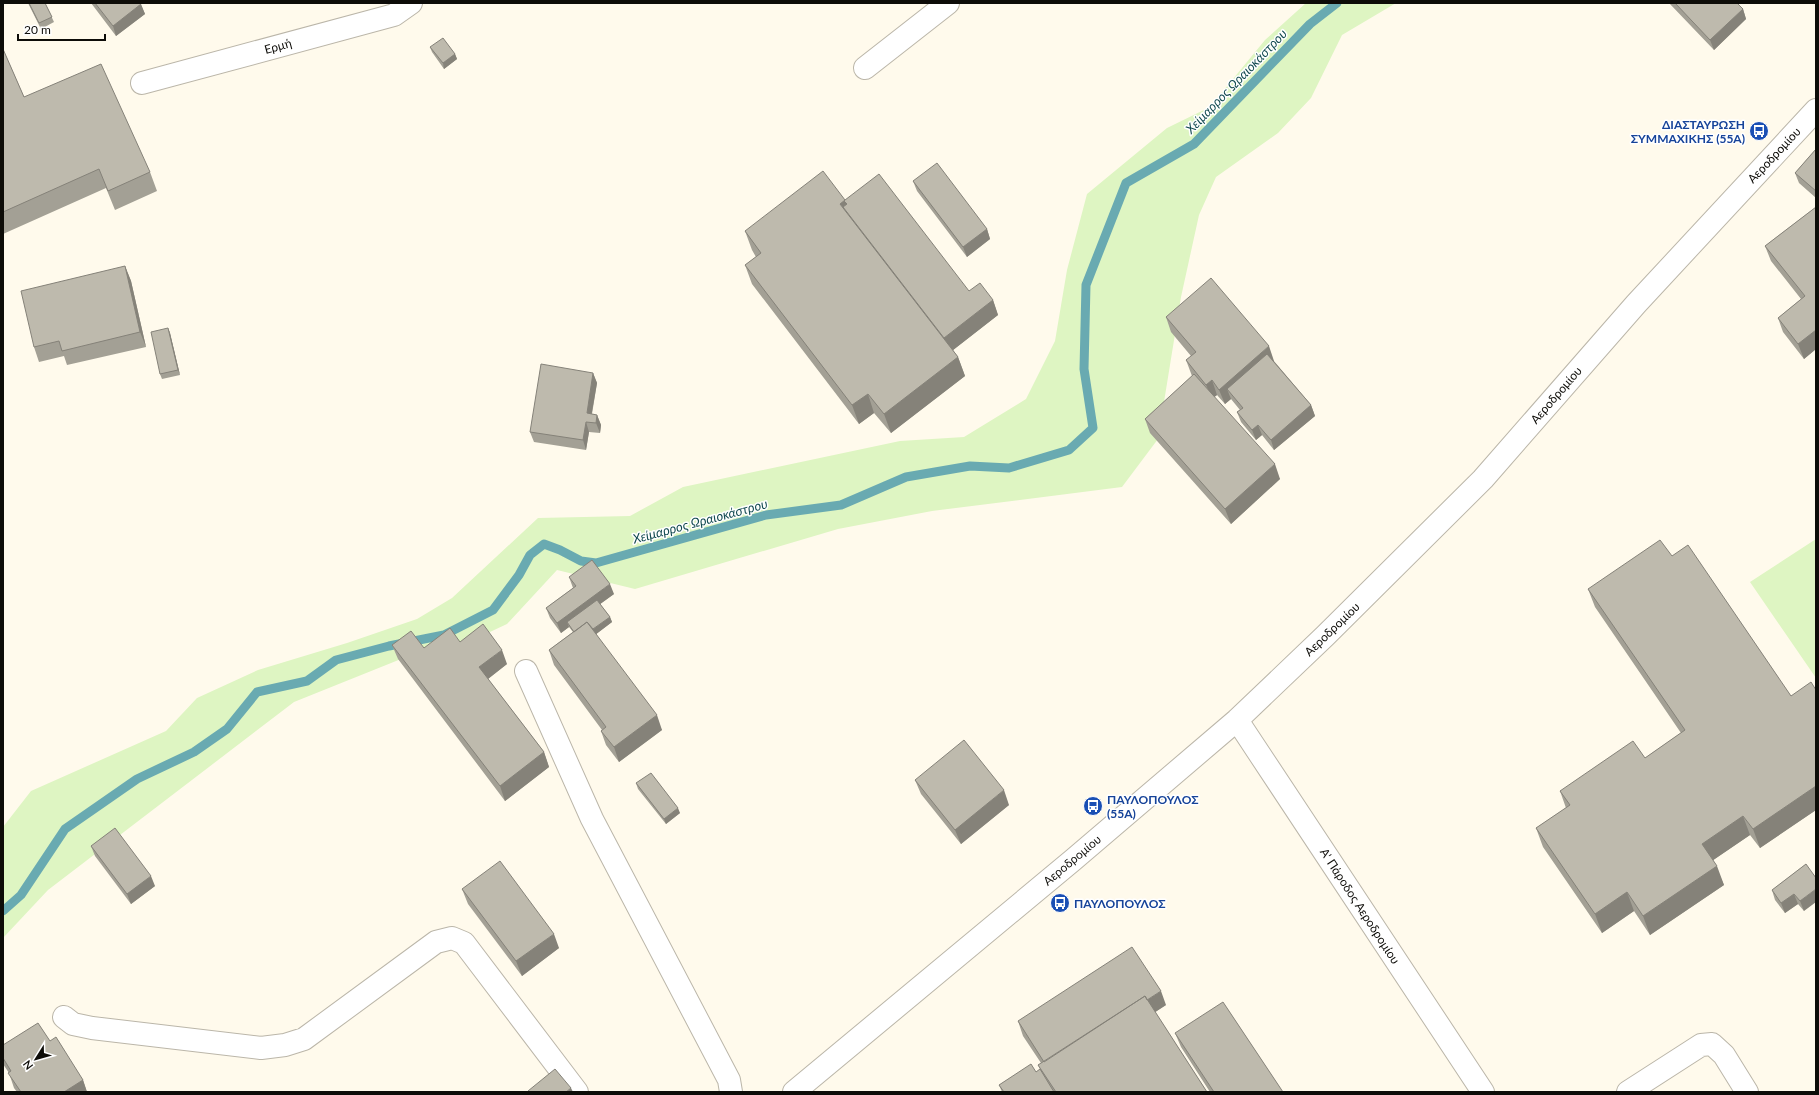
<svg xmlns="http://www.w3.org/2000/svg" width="1819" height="1095" font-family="Lato,sans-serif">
<rect width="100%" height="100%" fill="#fffaec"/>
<path fill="#def5c2" d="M1306,3H1396L1342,35L1311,98L1278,133L1216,177L1199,215L1181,297L1158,439L1122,487L932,511L838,529L635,589L557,570L507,624L445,653L411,655L294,702L48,890L3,938V827L31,791L166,731L197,698L258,670L347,643L417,619L452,598L538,518L630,516L683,487L900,441L964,437L1026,399L1055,341L1067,270L1087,194L1167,128L1210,107L1265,40Z
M1816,539V678L1750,582Z"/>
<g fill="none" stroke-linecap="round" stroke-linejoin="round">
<path stroke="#69aab1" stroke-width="9" d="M3,911L21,895L65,829L137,779L194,752L227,729L257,692L307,681L336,660L389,646L444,635L493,610L519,575L530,555L544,544L560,550L581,561L596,563L766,515L841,505L906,477L970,466L1009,468L1069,450L1093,428L1084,369L1086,285L1126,183L1194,144L1310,24L1337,3"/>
<defs>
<path id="minor" d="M865,68L948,3
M142,83L394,15L411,3
M526,671L592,819L729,1080L731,1092
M1237,720L1483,1092
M64,1017L73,1024L92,1028L261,1048L285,1045L304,1039L436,942L452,938L464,943L577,1092
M794,1092L1073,860L1237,720L1325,636L1483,479L1636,304L1816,110
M1628,1092L1701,1045L1712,1044L1724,1055L1747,1092"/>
</defs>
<use href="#minor" stroke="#bbb6a9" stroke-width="24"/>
<use href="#minor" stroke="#fff" stroke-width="22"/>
</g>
<path fill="#a3a095" d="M28,3H45L54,22L41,29Z
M91,3H140L145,14L116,36Z
M1669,3H1737L1743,9L1746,19L1714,50Z
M430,47L455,54L457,59L444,69L432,52Z
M3,49L24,97L150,172L157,191L115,210L106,188L3,234Z
M1816,149V198L1799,183L1795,173Z
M913,181L987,229L990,239L967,257L917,191Z
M845,200L969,291L993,300L998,315L953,350L958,357L965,376L891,433L874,413L859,424L752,284L745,265L756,257L752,250L745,231Z
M1816,207V349L1804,359L1783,332L1778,318L1801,299L1771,261L1765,246Z
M125,266L131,281L146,347L67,365L64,356L39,362L34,347Z
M1166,317L1274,361L1311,405L1315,416L1274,450L1262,435L1256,440L1241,422L1237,412L1240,410L1231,399L1225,404L1217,395L1214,397L1280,479L1231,524L1150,433L1145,419L1192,376L1186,360L1191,356L1171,332Z
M168,328L170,333L180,375L162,379L160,374Z
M593,373L597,383L592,414L597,415L601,425L600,433L589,432L586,450L534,442L530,432Z
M1672,556L1791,696L1816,690V810L1760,848L1750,835L1713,860L1724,885L1650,935L1634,911L1602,933L1543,847L1536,828L1566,808L1560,791L1645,758L1681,733L1595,607L1588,589Z
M569,577L614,594L600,604L610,617L612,622L596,634L662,730L619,762L606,745L601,731L602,730L554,665L549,650L573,632L569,627L561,633L550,618L546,608L573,588Z
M460,642L507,664L488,679L544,752L549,767L505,801L398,659L392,645L424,648Z
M915,780L1009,805L961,844L921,794Z
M636,783L680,813L666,824L638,789Z
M91,846L155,886L131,904L95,856Z
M1806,864L1804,911L1798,904L1785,913L1775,900L1772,890Z
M462,889L559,948L522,976L468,904Z
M1166,1005L1155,1012L1207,1092H1002L999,1085L1036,1072L1040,1069L1038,1065L1041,1063L1023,1036L1018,1021Z
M1175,1033L1283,1092H1210L1181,1047Z
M50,1041L83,1080L87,1092H17L14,1088L9,1073L3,1064V1045Z"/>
<path fill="#858279" d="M141,4L145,14L116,36L113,26Z
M1743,9L1746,19L1714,50L1710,40Z
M455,54L457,59L444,69L443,63Z
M845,200L852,219L840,204Z
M987,229L990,239L967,257L963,247Z
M125,266L131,281L146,347L140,332Z
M993,300L998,315L948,354L943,339Z
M168,328L170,333L180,375L178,370Z
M1816,330V349L1804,359L1798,344Z
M1269,346L1274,361L1234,397L1227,389L1231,399L1225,404L1219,390Z
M958,357L965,376L891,433L884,414Z
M593,373L597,383L590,423L587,413Z
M1212,380L1217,395L1212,399L1206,385Z
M868,394L874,413L859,424L852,405Z
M1311,405L1315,416L1274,450L1271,440Z
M597,415L601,425L600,433L596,423Z
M586,422L589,432L586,450L583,440Z
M1258,425L1262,435L1256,440L1252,430Z
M1275,464L1280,479L1231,524L1225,509Z
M610,584L614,594L570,626L567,622L569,627L561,633L557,623Z
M610,617L612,622L582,645L580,639Z
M502,650L507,664L484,682L479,667Z
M657,715L662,730L619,762L614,747Z
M544,752L549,767L505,801L500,786Z
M1816,786V810L1760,848L1753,829Z
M1004,790L1009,805L961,844L955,830Z
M678,808L680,813L666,824L664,819Z
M1743,816L1750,835L1709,863L1702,844Z
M1717,866L1724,885L1650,935L1643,916Z
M151,876L155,886L131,904L127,894Z
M1816,889V902L1804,911L1800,901Z
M1627,892L1634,911L1602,933L1595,914Z
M1794,894L1798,904L1785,913L1781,903Z
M554,934L559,948L522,976L516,961Z
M1161,991L1166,1005L1052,1080L1046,1065Z
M83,1080L87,1092H64Z
M571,1088L573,1092H566Z"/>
<path fill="#bebaad" stroke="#858279" d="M29,3H45L52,17L39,23Z
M95,3H140L141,4L113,26Z
M1675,3H1737L1743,9L1710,40Z
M443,38L455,54L443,63L430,47Z
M3,49L24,97L101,64L150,172L108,191L99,169L3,212Z
M1816,149V191L1795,173Z
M937,163L987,229L963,247L913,181Z
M823,171L845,200L840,204L958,357L884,414L868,394L852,405L745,265L761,253L745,231Z
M879,174L969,291L980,283L993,300L944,338L843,207L847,204L844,201L845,200Z
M1816,207V330L1798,344L1778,318L1805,296L1765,246Z
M125,266L140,332L62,351L59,341L34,347L21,291Z
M1211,278L1269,346L1219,390L1212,380L1206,385L1186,360L1196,352L1166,317Z
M168,328L178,370L160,374L151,332Z
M1267,354L1311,405L1271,440L1258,425L1252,430L1237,412L1243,408L1227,389Z
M541,364L593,373L587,413L597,415L596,423L586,422L583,440L530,432Z
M1194,374L1275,464L1225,509L1145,419Z
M1660,540L1672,556L1688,545L1791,696L1811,682L1816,690V786L1753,829L1743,816L1702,844L1717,866L1643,916L1627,892L1595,914L1536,828L1570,805L1560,791L1633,741L1645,758L1685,730L1588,589Z
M592,560L610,584L557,623L546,608L576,586L569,577Z
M597,600L610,617L593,629L587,622L574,632L567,622Z
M587,622L657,715L614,747L601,731L606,727L549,650Z
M483,624L502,650L479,667L544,752L500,786L392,645L411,631L424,648L450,628L460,642Z
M964,740L1004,790L955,830L915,780Z
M651,773L678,808L664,819L636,783Z
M115,828L151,876L127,894L91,846Z
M500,861L554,934L516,961L462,889Z
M1806,864L1816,878V889L1800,901L1794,894L1781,903L1772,890Z
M1132,947L1161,991L1147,1000L1145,996L1044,1062L1018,1021Z
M1145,996L1207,1092H1056L1038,1065Z
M1223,1002L1283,1092H1214L1175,1033Z
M38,1023L50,1041L56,1037L83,1080L64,1092H21L8,1073L11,1071L3,1058V1045Z
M1031,1064L1036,1072L1040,1069L1054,1092H1004L999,1085Z
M555,1069L571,1088L566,1092H528V1091Z"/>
<defs>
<symbol id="bus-disc" viewBox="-11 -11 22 22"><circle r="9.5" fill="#1a4fb4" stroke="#fff"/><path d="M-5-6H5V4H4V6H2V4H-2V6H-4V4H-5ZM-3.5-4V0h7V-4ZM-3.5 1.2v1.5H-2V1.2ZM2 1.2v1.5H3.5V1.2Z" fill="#fff"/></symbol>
</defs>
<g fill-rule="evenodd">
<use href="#bus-disc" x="1748" y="120" width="22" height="22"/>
<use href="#bus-disc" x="1082" y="795" width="22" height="22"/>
<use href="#bus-disc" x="1049" y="892" width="22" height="22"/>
</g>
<g text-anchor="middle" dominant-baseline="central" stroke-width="3" stroke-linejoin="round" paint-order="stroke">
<g font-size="12" fill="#0d0c08" stroke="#fff">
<text transform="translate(278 46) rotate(-15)">Ερμή</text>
<text transform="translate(1774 155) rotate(-47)">Αεροδρομίου</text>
<text transform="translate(1556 395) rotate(-49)">Αεροδρομίου</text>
<text transform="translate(1332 629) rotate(-44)">Αεροδρομίου</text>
<text transform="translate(1072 860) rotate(-40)">Αεροδρομίου</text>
<text transform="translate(1360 906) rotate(57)">Α' Πάροδος Αεροδρομίου</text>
</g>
<g font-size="12" font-weight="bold" fill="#164399" stroke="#fff" text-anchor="start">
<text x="1745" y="124" text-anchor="end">ΔΙΑΣΤΑΥΡΩΣΗ<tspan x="1745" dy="14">ΣΥΜΜΑΧΙΚΗΣ (55Α)</tspan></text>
<text x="1107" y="799">ΠΑΥΛΟΠΟΥΛΟΣ<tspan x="1107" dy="14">(55Α)</tspan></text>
<text x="1074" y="903">ΠΑΥΛΟΠΟΥΛΟΣ</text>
</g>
<g font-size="13" font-style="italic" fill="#124a50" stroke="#fff">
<text transform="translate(1236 81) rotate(-46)">Χείμαρρος Ωραιοκάστρου</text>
<text transform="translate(700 521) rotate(-15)">Χείμαρρος Ωραιοκάστρου</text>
</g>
</g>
<rect width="1819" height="1095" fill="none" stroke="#0d0c08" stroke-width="8"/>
<g transform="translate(36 1059) rotate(233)" stroke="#ffffff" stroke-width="3" paint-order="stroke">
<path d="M0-3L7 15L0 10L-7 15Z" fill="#0d0c08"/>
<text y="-6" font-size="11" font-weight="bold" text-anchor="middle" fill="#0d0c08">N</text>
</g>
<path d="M18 34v6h87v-6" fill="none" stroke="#0d0c08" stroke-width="2"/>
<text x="24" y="34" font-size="12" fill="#0d0c08" stroke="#ffffff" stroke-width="3" paint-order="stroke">20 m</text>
</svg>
